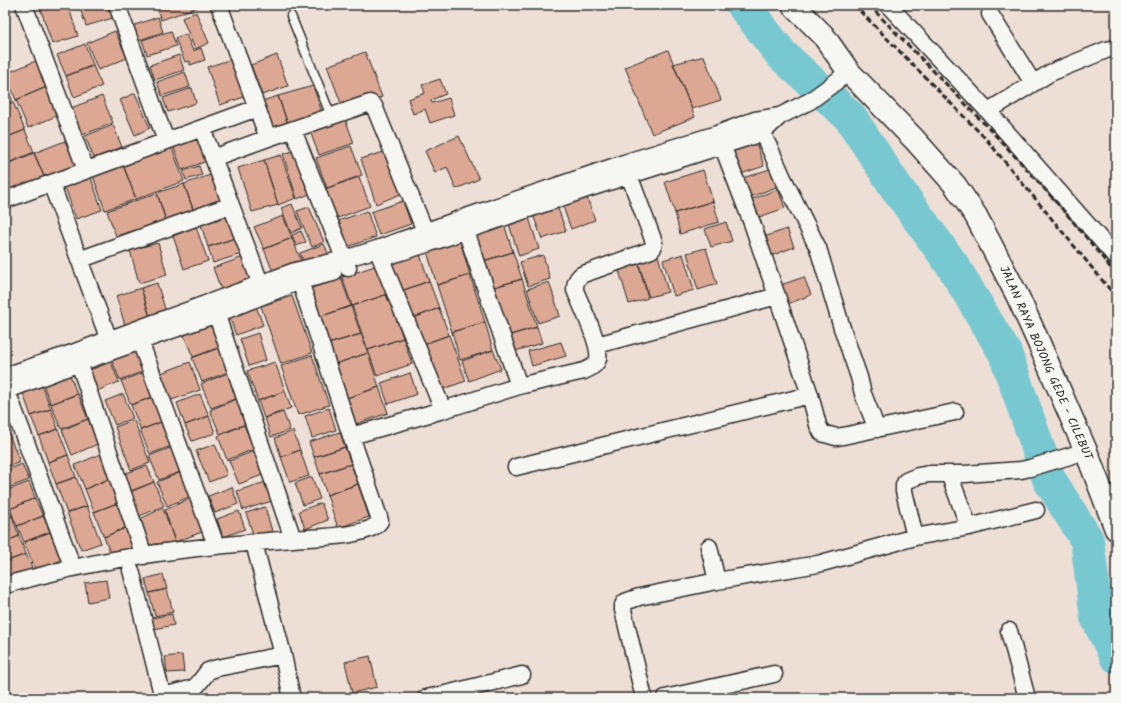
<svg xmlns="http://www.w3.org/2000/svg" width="1121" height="703" font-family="Kalam,sans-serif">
<rect width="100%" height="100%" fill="#eedfd6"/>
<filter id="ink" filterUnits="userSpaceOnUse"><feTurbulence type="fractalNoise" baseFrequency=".025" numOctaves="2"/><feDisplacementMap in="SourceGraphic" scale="8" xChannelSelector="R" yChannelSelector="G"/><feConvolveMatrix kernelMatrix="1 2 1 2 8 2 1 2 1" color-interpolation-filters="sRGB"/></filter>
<g filter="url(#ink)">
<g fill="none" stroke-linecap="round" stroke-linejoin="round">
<path stroke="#78c8d2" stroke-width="34" d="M743,5L782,55L850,117L896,187L953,266L1005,353L1049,479L1087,540L1097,617L1116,656"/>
</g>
<path fill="#dda893" stroke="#2b2b2b" d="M48,5H68L78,36L52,44L40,7Z
M79,5H111L116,17L86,26Z
M156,5H197L198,7L161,20Z
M196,12L209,43L195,49L182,18Z
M158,17L163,32L134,42L129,27Z
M115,31L127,58L98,70L87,43Z
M171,31L176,46L147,55L142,40Z
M186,34L193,51L201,48L205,60L190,65V61L185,62L175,38Z
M85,44L93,65L66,76L57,55Z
M668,50L695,117L652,134L625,67Z
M365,52L382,97L344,111L327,66Z
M179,55L184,70L155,80L150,65Z
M277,55L288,86L262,95L251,65Z
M704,56L721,100L692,109L673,64Z
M235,58L247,96L220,105L207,67Z
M38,60L49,86L16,100L5,74Z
M93,66L102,86L74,97L66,76Z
M185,72L190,87L162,96L157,82Z
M440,79L446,94L431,100L432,103L449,98L454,115L430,123L425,109L413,114L408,99L425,93L422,85Z
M5,82L13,102L5,105Z
M49,86L61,114L28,128L16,100Z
M313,86L324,118L289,127L278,96Z
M192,88L196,103L168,112L163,98Z
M135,93L150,128L135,135L120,100Z
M102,96L113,123L82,135L71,108Z
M278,96L289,127L270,134L259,102Z
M13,102L25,130L5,138V105Z
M343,113L354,143L319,155L308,126Z
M113,125L122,147L94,158L85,136Z
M25,130L34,152L8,163L5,155V138Z
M199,136L207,161L182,170L173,145Z
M459,136L479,179L456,189L447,167L435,173L425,151Z
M754,137L764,166L741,174L731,145Z
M65,141L77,168L46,181L34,153Z
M171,145L184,181L136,199L122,162Z
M351,146L362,175L327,188L316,158Z
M300,149L315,192L297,199L283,154Z
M387,151L403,193L376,204L361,159Z
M34,153L46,181L10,195L5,182V165Z
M281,155L296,198L278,205L264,160Z
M264,160L278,205L252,212L238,168Z
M122,162L136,199L105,210L92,173Z
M199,166L202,175L186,180L183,171Z
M770,169L776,187L750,197L743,178Z
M703,170L713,201L675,213L665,182Z
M216,173L227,200L194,212L184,184Z
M90,175L102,210L76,219L64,184Z
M359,177L370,206L335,219L325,189Z
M184,184L194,212L166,221L157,193Z
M778,189L785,208L759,217L752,199Z
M585,192L595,220L571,229L561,201Z
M157,193L166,221L116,236L107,211Z
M403,201L411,224L379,235L371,212Z
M713,201L719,222L680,234L675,213Z
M556,203L566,231L542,239L532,212Z
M292,204L302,228L291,233L281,208Z
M309,207L324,242L312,247L297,211Z
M367,211L376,237L347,247L338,221Z
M528,215L539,249L519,256L508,221Z
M228,216L235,238L208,247L201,225Z
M283,216L292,238L264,249L254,227Z
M503,221L513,252L483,261L473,231Z
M726,222L732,241L711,247L705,229Z
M196,227L208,261L184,269L173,236Z
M787,229L794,247L768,257L761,238Z
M301,231L306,242L296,246L292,235Z
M459,237L470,275L437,285L426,248Z
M235,238L241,254L213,263L208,247Z
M292,238L303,265L275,277L264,249Z
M158,243L167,275L139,283L130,250Z
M324,244L329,255L304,264L300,253Z
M706,248L717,284L698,290L687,253Z
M418,249L429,281L401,291L389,259Z
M513,252L522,279L491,288L483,261Z
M683,254L694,290L674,296L663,260Z
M543,255L550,279L528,286L520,262Z
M658,255L668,292L649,297L638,261Z
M243,257L252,281L222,292L213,268Z
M638,262L648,298L629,304L618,267Z
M378,265L388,294L352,306L342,277Z
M470,275L485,322L452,332L437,285Z
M804,277L811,295L785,305L778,286Z
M341,278L351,306L319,317L309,289Z
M522,279L537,327L507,336L491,288Z
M429,281L439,308L411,319L401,291Z
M549,282L560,316L538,323L527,289Z
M157,283L166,312L150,317L141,288Z
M141,288L150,317L125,325L116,296Z
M388,294L403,338L368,350L352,306Z
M292,296L312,353L281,364L261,306Z
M256,306L263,325L236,335L229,316Z
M351,306L361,334L328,344L319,317Z
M439,308L449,335L421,345L411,319Z
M485,322L493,350L460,360L452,332Z
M210,323L220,347L193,357L183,333Z
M537,327L542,343L512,352L507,336Z
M258,333L266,360L249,366L240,339Z
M361,334L368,353L335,364L328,344Z
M449,335L466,381L437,391L421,345Z
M403,338L412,364L377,376L368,350Z
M561,342L566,356L532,366L528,351Z
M137,346L147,370L120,380L110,356Z
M219,348L228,372L202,382L192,358Z
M493,350L501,369L469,381L462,361Z
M368,353L379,387L347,398L335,364Z
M312,355L329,405L298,415L281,366Z
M111,362L119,382L94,392L87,371Z
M190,362L200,390L166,402L156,375Z
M275,362L285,391L258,401L247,371Z
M68,369L77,394L51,404L41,380Z
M148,371L158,395L131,405L121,381Z
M228,373L238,398L211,408L201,384Z
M410,373L417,394L388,404L381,383Z
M42,386L51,409L31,416L23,393Z
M379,387L388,413L356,424L347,398Z
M285,391L291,408L264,418L258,401Z
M78,394L88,419L61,429L51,404Z
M123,394L133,418L115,425L105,401Z
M200,394L209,416L185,425L177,403Z
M158,395L168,419L141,430L131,405Z
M236,399L246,424L220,434L210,410Z
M329,408L336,430L312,438L305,416Z
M51,409L58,429L39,436L31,416Z
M283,412L290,430L271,437L265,418Z
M209,416L215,433L192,441L185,425Z
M88,419L98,444L72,455L62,430Z
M134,420L150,463L131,470L115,427Z
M167,420L177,444L150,454L140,430Z
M5,424L20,462L5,468Z
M244,425L254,449L227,460L218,436Z
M58,429L68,455L48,462L39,436Z
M293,431L300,450L281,457L275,438Z
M340,432L345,447L314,457L309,442Z
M215,444L227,475L209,482L196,451Z
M175,446L185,470L159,480L149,456Z
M345,447L351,464L320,474L314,457Z
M256,450L265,474L239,484L229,461Z
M300,450L309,476L290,482L281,457Z
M101,454L111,478L85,489L75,465Z
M68,455L76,477L56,484L48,462Z
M22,464L29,480L5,489V471Z
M351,464L358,484L327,495L320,474Z
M147,466L154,482L128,492L123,474Z
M184,471L194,495L167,506L157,482Z
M76,477L87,506L67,513L56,484Z
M312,477L320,499L303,505L295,483Z
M111,478L120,502L94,512L85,489Z
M269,481L275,500L243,510L237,491Z
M29,482L35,498L10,509L5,498V491Z
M154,482L164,506L137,517L128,493Z
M358,484L369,517L338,528L327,495Z
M232,487L238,504L215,513L208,496Z
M35,498L43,516L17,526L10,509Z
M190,498L202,532L175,542L165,510Z
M5,500L12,516L5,519Z
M120,502L130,526L104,537L94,512Z
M321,503L328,520L305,529L299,511Z
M87,506L101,543L81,550L67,513Z
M265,507L272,531L254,537L246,513Z
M163,508L175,542L148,545L138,520Z
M239,511L245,529L223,537L217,519Z
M12,516L19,536L5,542V519Z
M43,516L50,532L24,542L17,526Z
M130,526L139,546L112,557L104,537Z
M50,532L61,560L36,571L24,542Z
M19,536L26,554L5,562V542Z
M26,554L33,570L8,580L5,571V562Z
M163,574L167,589L149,593L145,579Z
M106,580L109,598L88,602L85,583Z
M167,589L173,612L155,616L149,593Z
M172,614L174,625L154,629L152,618Z
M182,655L184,672L167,673L165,657Z
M370,656L377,687L352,693L345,662Z"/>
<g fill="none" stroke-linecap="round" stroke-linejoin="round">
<defs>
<path id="lane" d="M291,16L331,116"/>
<path id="street" d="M24,5L86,170
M117,5L166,141
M219,5L268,138
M888,5L988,111L1116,257
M990,14L1033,83
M988,111L1050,73L1106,50L1116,48
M758,125L771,151L783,178L818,248L842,328L859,377L863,394L877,429
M202,128L264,293
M293,130L348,268
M719,137L752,223L777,296L810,395L818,425L822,433L836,437L843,436L955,412
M213,158L268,138L370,103L374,106L429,241
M51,183L112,348
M5,200L257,108
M462,222L466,231L519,386
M377,249L443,410
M385,257L430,243L587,189L762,133L780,116
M79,260L231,205
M213,304L293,539
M137,333L216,545
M597,345L777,296
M79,363L144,556
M5,376L75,352L295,271L344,259L377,249L460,219L624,163L717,134L755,120L780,116L810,101L849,72
M5,391L79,363L217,314L300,281L333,273
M7,391L73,568
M351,436L443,410L519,386L584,371C589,369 596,366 598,359C601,344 581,306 575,290C575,283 576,280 581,275L651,250L653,248L654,242L626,167
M516,467L810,395
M949,474L969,527
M915,537L904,491V485L906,481L918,476L929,474H965L1021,470L1030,468L1086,451
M254,543L283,655L292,698
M709,547L717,581
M131,570L163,698
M5,585C28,579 50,573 73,568C145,552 219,545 293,539C311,537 370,538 380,521L379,517L351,436L300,281L295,272
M1009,631L1027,698
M450,693L522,675
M163,696L194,688L199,683L208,671L217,668L283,655
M426,698L450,693L451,698
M644,698L623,610V605L625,602L639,597L717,581L818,564L915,537L969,527L1036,510
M665,698L774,674"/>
<path id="secondary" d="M793,5L823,35L849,72L914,139L955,185L976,216L1018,297L1038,341L1086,451L1116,529"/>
</defs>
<use href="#lane" stroke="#2b2b2b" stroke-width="11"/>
<use href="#street" stroke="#2b2b2b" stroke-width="19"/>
<use href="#secondary" stroke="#2b2b2b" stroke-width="25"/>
<use href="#lane" stroke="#f6f6f2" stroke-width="8"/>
<use href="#street" stroke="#f6f6f2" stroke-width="16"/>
<use href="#secondary" stroke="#f6f6f2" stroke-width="22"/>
<path stroke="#2b2b2b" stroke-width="3" stroke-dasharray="6 3" stroke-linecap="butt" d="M854,5L987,140L1116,297
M869,5C954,93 1042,178 1116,275"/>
</g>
</g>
<g text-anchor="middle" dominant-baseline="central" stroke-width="4" stroke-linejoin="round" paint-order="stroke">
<g font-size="12" fill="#2b2b2b" stroke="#f6f6f2">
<text transform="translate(1046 363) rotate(66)">JALAN RAYA BOJONG GEDE - CILEBUT</text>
</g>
</g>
<rect width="1121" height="703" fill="none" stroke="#f6f6f2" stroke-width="20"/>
<rect x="10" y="10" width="1101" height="683" fill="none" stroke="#2b2b2b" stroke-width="1.5" filter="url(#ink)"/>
</svg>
